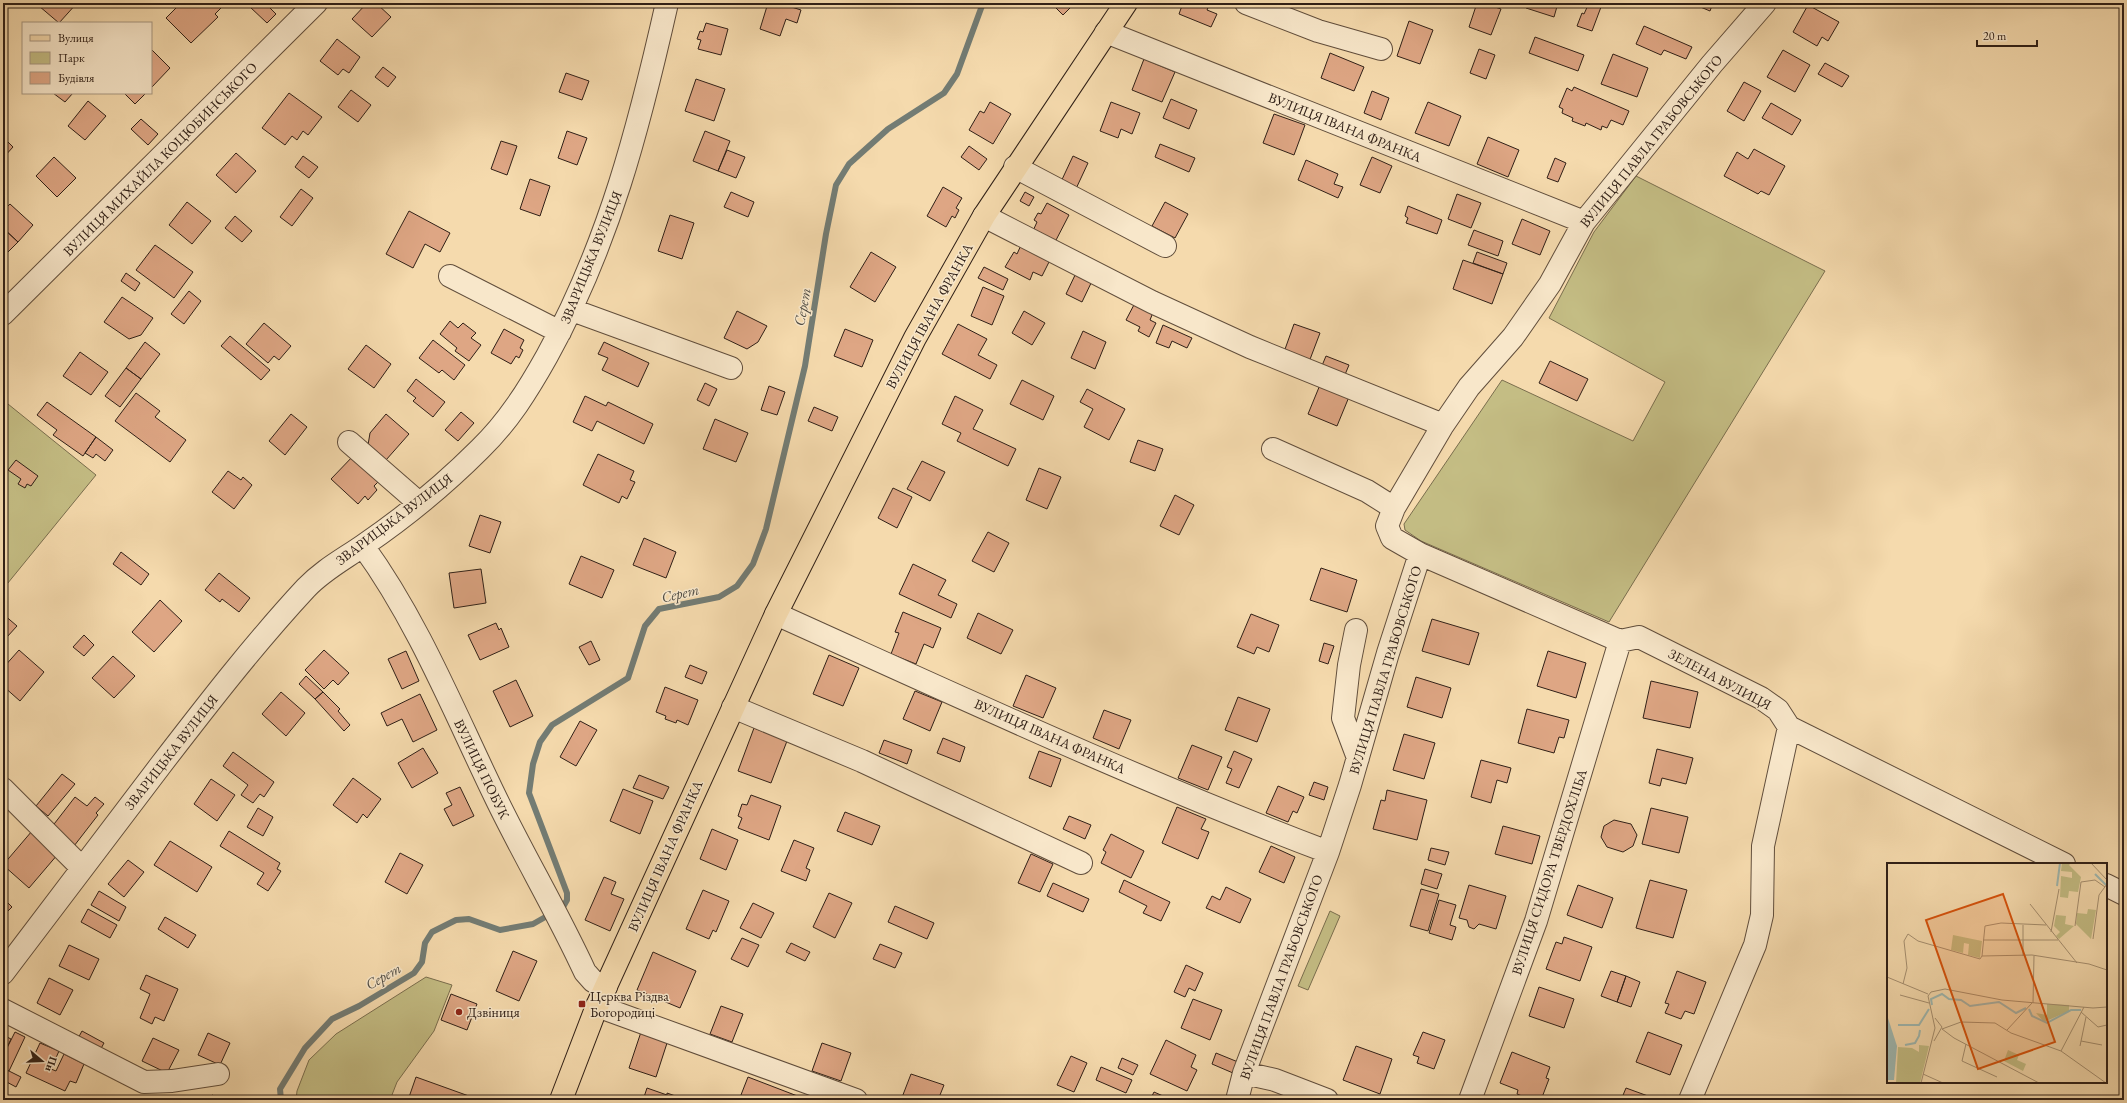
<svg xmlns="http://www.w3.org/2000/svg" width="2127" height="1103" font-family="'EB Garamond',serif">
<rect width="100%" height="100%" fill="#f5daad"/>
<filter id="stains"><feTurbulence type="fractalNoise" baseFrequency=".005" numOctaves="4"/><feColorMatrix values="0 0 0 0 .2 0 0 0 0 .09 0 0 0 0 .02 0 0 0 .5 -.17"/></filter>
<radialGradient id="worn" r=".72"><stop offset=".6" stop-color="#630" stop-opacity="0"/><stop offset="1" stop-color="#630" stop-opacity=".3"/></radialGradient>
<path fill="#c4bd84" stroke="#7a6e4e" d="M1636,176L1825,271L1609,622L1421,541L1405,530L1404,524L1502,380L1633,441L1665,382L1549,318L1594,232Z
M3,400L96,475L3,589Z
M1330,911L1340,916L1308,990L1298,986Z
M426,977L452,985L434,1031L397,1082L390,1100H296L297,1091L309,1060L336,1034Z"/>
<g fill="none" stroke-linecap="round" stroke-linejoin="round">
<path stroke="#737c74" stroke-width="6" d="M281,1100L280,1089L305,1048L332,1019L359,1006L414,973L422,962L425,943L432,932L456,920L469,919L500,930L533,924L563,907L567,900V893L529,793L533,764L540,742L552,725L628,678L645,626L659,609L719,597L737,586L753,564L766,529L805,366L826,234L836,185L849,164L888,129L944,93L957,74L983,3"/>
</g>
<path fill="#dea684" stroke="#302017" d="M42,3H77L59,23L39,6Z
M181,3H218L222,7L215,14L218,17L191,43L166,18Z
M253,3H265L276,14L267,23L250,7Z
M367,3H376L391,17L372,37L352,19Z
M768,3H779L801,10L797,23L786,19L780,36L760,29Z
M1054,3H1068L1072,6L1063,15L1054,6L1056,5Z
M1183,3H1210L1207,10L1217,14L1211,27L1179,14Z
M1477,3H1483L1501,9L1491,35L1469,27Z
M1528,3H1558L1554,17L1526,8Z
M1589,3L1601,7L1592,31L1577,26L1582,13L1584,14Z
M1691,3H1713L1710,11Z
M1808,5L1839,22L1828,41L1822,37L1817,46L1793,32Z
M1409,21L1433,30L1420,64L1397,56Z
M706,23L728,29L721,55L698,49L701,40L697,39L700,31L703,32Z
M1644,26L1692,47L1686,59L1664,50L1661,55L1636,44Z
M1535,37L1584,55L1578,71L1529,53Z
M337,39L360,57L349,73L343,69L338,75L320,61Z
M151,49L170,68L151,88Z
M1479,49L1495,55L1486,79L1470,73Z
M1783,50L1810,65L1795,92L1767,77Z
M1330,53L1364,67L1354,91L1321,78Z
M1613,54L1648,68L1637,97L1601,84Z
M1144,59L1175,72L1162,102L1132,90Z
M1825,63L1849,76L1842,87L1818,74Z
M383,67L396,77L388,87L375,77Z
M566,73L589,81L582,100L559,92Z
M696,79L725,89L714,121L685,111Z
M1744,82L1761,91L1744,121L1727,111Z
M1574,87L1629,111L1623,125L1611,120L1607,128L1602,126L1601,130L1586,123L1585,126L1572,121L1573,118L1562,113L1563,109L1559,107L1567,88L1572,91Z
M351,90L371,105L358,122L338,107Z
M1372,91L1389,98L1381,120L1364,113Z
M53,93H73L65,102Z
M124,93H146L135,104Z
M289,93L322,117L308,135L303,131L297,140L292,136L285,145L262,128Z
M1171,99L1197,110L1189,129L1163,118Z
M88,101L106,116L85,140L68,126Z
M990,102L1011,114L993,144L969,130L980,111L984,113Z
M1111,102L1140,113L1132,134L1121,129L1118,138L1100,131Z
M1428,102L1461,116L1449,146L1415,133Z
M1771,103L1801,120L1792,135L1762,118Z
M1274,114L1305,125L1294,155L1263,143Z
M141,119L158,134L148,145L131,129Z
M567,131L587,138L577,165L558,158Z
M705,131L730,141L718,171L693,161Z
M3,137L13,147L3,158Z
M1488,137L1519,150L1508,177L1477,164Z
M501,141L517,146L507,175L491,169Z
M1160,144L1195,158L1189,172L1155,157Z
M969,146L987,159L979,170L961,157Z
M1754,149L1785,166L1769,195L1761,191L1758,194L1724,176L1737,152L1748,159Z
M727,150L745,157L736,178L718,171Z
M236,153L256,171L236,193L216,175Z
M303,156L318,167L309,178L295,167Z
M1073,156L1088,163L1074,193L1059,186Z
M54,157L76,178L57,197L36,176Z
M1372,157L1392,166L1380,193L1360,185Z
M1555,158L1566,163L1558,182L1547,178Z
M1306,160L1338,174L1334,184L1343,187L1338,198L1298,180Z
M530,179L550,186L540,216L520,209Z
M943,187L962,198L956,208L959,210L955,218L952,216L946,227L927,216Z
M301,189L313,198L292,226L280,217Z
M731,192L754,202L748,217L724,207Z
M1025,192L1034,197L1029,206L1020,201Z
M1457,194L1481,203L1471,228L1448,219Z
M187,202L211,221L192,244L169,225Z
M1165,202L1188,214L1175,238L1152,226Z
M1047,203L1069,215L1054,244L1032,233L1037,222L1034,220L1038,213L1041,214Z
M10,204L33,225L18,242L3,228V211Z
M1408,206L1442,220L1437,234L1406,223L1408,218L1405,216Z
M409,211L450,233L440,252L425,244L413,268L386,254Z
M670,215L694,223L682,259L658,251Z
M235,216L252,231L242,242L225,228Z
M1522,219L1550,231L1540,255L1512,244Z
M3,228L18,242L3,257Z
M1474,230L1503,241L1498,256L1468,245Z
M1022,243L1051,258L1042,276L1033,272L1030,280L1005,267L1014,252L1017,254Z
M155,245L193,272L174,298L136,270Z
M871,252L896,267L875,302L850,287Z
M1477,252L1507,263L1503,274L1473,263Z
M1463,260L1503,274L1492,304L1453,289Z
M984,267L1008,279L1003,290L978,278Z
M1077,271L1093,279L1082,302L1066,294Z
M126,273L140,283L135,291L121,281Z
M983,287L1004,296L992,325L971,316Z
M189,291L201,301L184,324L171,314Z
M122,297L153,318L141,335L129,339L104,322Z
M1136,301L1154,310L1150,320L1156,323L1149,337L1138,331L1140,327L1126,320Z
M737,311L767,326L758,342L747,349L724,338Z
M1024,311L1045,323L1032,345L1012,333Z
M450,321L458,328L463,323L476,333L471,338L481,345L469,361L455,351L457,348L440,334Z
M264,323L291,346L279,360L274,356L268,363L246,344Z
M958,324L987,339L978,355L997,365L990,379L942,354Z
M1294,324L1320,333L1309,362L1284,352Z
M1163,325L1192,338L1187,348L1172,341L1169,348L1156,343Z
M504,329L524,340L520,348L523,350L519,358L516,356L511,364L491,353Z
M845,329L873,340L862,367L834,356Z
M1083,331L1106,342L1095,369L1071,358Z
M230,336L270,370L261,380L221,346Z
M433,340L465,365L454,380L442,370L439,373L419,358Z
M145,342L160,354L141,379L126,368Z
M604,342L649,363L638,387L602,370L608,358L598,354Z
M366,345L391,364L374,388L348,369Z
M80,352L108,372L91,395L63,376Z
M1326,356L1349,365L1344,377L1321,368Z
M1550,361L1588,379L1577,401L1539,383Z
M126,368L141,379L120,407L105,396Z
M416,379L445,402L433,417L413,401L416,398L407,391Z
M1022,380L1054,396L1043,420L1010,404Z
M1322,380L1351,392L1337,426L1308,414Z
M705,383L717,389L709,406L697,400Z
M769,386L785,392L777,415L761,410Z
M1087,389L1125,409L1109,440L1084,427L1093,409L1080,402Z
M136,393L160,411L155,417L186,440L170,462L115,421Z
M585,396L606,406L608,402L653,424L644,444L597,421L592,431L573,422Z
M955,396L983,410L973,429L1016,449L1008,466L957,441L961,433L942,424Z
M47,402L96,437L83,456L53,435L57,430L37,415Z
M814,407L838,417L832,431L808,421Z
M461,412L474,423L458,441L445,430Z
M291,414L307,427L285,455L269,441Z
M386,414L409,434L386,460L368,445L370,433Z
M715,419L748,433L736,462L703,449Z
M96,437L113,450L105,461L96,454L93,458L85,453Z
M1138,440L1163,449L1155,471L1130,462Z
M355,454L381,479L374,486L377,490L368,500L365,496L358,504L331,479Z
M598,454L634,471L630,480L635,482L627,499L622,496L619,503L583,485Z
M16,460L38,476L31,486L27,484L25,488L18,484L21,479L8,470Z
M922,461L945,472L930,501L907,489Z
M1039,468L1061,477L1047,509L1026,500Z
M228,471L241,480L243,477L252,485L234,509L212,492Z
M893,488L912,497L897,528L878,518Z
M1175,495L1194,505L1179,535L1160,526Z
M480,515L501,522L490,553L469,546Z
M988,532L1009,543L994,572L972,561Z
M644,538L676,552L666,578L633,565Z
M121,552L149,574L141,585L113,564Z
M581,556L614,570L602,598L569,584Z
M913,564L946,580L938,595L957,604L951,618L899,594Z
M1321,568L1357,580L1347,612L1310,600Z
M481,569L486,603L454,608L449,573Z
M219,573L250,598L239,612L222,599L220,602L205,590Z
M160,600L182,621L154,652L132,632Z
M903,612L941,628L933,648L924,644L916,664L891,654L899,633L895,632Z
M978,613L1013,630L1001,654L967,638Z
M3,614L17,626L7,637L3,633Z
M1251,614L1279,625L1269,652L1257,647L1254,654L1237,647Z
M1432,619L1479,633L1469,665L1422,651Z
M496,623L499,630L501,628L509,647L480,660L468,635Z
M84,635L94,645L84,656L73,647Z
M591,641L600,660L589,665L579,647Z
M1324,643L1334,646L1328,664L1319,661Z
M19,650L44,672L20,701L3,686V668Z
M324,650L349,673L338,685L333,680L324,689L305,670Z
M406,651L419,681L402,689L388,659Z
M1548,651L1586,663L1576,698L1537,686Z
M829,655L859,668L843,706L813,694Z
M113,656L135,676L114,698L92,678Z
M690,665L707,672L702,684L685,677Z
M1026,675L1056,688L1043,718L1013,706Z
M306,676L323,692L315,699L299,684Z
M1416,677L1451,688L1442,718L1407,707Z
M516,680L533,716L510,727L493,691Z
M1651,681L1698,692L1690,728L1643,718Z
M665,687L698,700L688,725L677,720L676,723L665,719L666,716L656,712Z
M915,691L942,702L930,731L903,719Z
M281,692L305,713L286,736L262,714Z
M323,692L340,709L338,711L350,725L344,731L315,699Z
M420,694L437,730L413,742L402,719L387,726L381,713Z
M1238,697L1270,709L1257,742L1225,730Z
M1527,709L1569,720L1564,738L1559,737L1554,753L1518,743Z
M1104,710L1131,720L1119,749L1093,738Z
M580,721L597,730L576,766L560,757Z
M754,728L787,741L771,783L738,771Z
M1404,734L1435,743L1424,779L1393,770Z
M943,738L965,747L960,762L937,753Z
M884,740L912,750L907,764L879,753Z
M1192,745L1222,757L1208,790L1178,778Z
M423,748L438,773L412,788L398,763Z
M1657,749L1693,758L1686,784L1662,778L1660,786L1649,783Z
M1039,751L1061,759L1051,787L1029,778Z
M1234,751L1252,759L1239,788L1226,783L1232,769L1227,767Z
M233,752L274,782L264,797L260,794L253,803L241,795L248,785L223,766Z
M1481,760L1511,768L1507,783L1497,780L1491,803L1471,797Z
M62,774L75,784L48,816L36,806Z
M639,775L669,787L663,799L633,788Z
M353,778L381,799L367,818L363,814L357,823L333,805Z
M211,779L235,795L217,821L194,804Z
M1314,782L1328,787L1324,800L1309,795Z
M1278,786L1304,797L1297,813L1293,811L1288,822L1266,813Z
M460,787L474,816L453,826L444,809L452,805L446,793Z
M623,789L653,801L640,834L610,821Z
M1387,790L1427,800L1417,840L1373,829L1381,800L1385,801Z
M751,795L781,806L769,840L738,828L742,818L738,816L742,804L747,805Z
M75,797L87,806L95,797L104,804L96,813L98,815L74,846L51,828Z
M1177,807L1206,819L1201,829L1209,832L1198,859L1162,843Z
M258,808L273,817L263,836L247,827Z
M1651,808L1688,817L1679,853L1642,844Z
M845,812L880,826L872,845L837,831Z
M1069,816L1091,825L1085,839L1063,829Z
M1614,820L1631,824L1637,835L1633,846L1623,852L1607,847L1601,837L1604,826Z
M1503,826L1540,836L1532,864L1495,854Z
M712,829L738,840L726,870L700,859Z
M32,831L58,854L29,888L3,865Z
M229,831L280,863L277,869L281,871L268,891L257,884L264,873L220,846Z
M1111,834L1144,851L1131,878L1101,863L1106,852L1103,850Z
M794,840L814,848L806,868L810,870L806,881L781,871Z
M170,841L212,867L197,892L154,865Z
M1271,846L1295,857L1284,883L1259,872Z
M1431,848L1449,852L1445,865L1428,860Z
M400,853L423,865L407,894L385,882Z
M1031,854L1053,864L1040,892L1018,883Z
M128,860L144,872L124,897L108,884Z
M1425,869L1442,874L1437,889L1421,884Z
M604,877L616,882L611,894L624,899L610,931L585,920Z
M1124,880L1170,902L1161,921L1143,913L1147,906L1119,892Z
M1650,880L1687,890L1673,938L1636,928Z
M1053,883L1089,899L1083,912L1047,896Z
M1469,885L1506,896L1496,929L1479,924L1474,929L1469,927L1467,920L1459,918Z
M1578,885L1613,898L1602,928L1567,915Z
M1226,887L1251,899L1240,923L1206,908L1212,896L1220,900Z
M1421,889L1439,894L1428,931L1410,926Z
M703,890L729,901L716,932L713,930L709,939L686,929Z
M99,891L126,907L119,921L91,905Z
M829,893L852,903L835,938L813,927Z
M3,898L12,907L3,916Z
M1439,900L1456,905L1450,925L1456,927L1452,940L1429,933Z
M753,903L774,913L761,938L740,928Z
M895,906L934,923L927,939L888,922Z
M88,909L117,925L110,938L81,922Z
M165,917L196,935L188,948L158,929Z
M1564,937L1592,947L1580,981L1546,969L1556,942L1562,944Z
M742,938L759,945L748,967L731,959Z
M791,943L810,952L805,961L786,952Z
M880,944L902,953L895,968L873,959Z
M69,945L99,959L89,980L59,966Z
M513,951L537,961L519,1001L496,991Z
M653,952L696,971L680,1008L637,990Z
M1186,965L1203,973L1195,991L1189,988L1185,997L1174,992Z
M1611,971L1626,976L1617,1002L1601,996Z
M1677,971L1706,982L1694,1014L1685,1011L1681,1019L1665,1013L1669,1004L1665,1003Z
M146,975L178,989L164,1021L155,1017L152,1024L140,1018L150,994L140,989Z
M1626,976L1640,982L1631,1007L1617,1002Z
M49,978L73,990L60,1015L37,1003Z
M1539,987L1574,999L1564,1028L1529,1016Z
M451,994L477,1004L467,1030L441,1020Z
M1193,999L1222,1010L1210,1040L1181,1028Z
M721,1006L743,1014L732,1042L710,1034Z
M82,1031L104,1043L98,1054L76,1042Z
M15,1032L25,1037L9,1071L3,1068V1056Z
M641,1032L668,1040L656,1077L629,1068Z
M1423,1032L1445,1040L1434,1069L1417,1063L1419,1057L1413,1055Z
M1648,1032L1682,1045L1670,1075L1636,1062Z
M208,1033L230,1043L220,1065L198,1055Z
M3,1035L11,1039L3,1056Z
M153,1038L179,1050L167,1073L142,1061Z
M1166,1040L1196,1055L1191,1067L1197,1070L1187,1091L1150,1074Z
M40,1043L59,1051L51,1069L56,1071L64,1054L84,1064L76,1083L70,1081L65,1091L26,1073Z
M822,1043L851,1053L841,1081L812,1071Z
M1356,1046L1392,1059L1380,1094L1343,1080Z
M1512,1052L1550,1067L1546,1078L1549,1079L1541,1100H1532L1517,1094L1518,1090L1500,1083Z
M1216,1053L1238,1062L1233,1073L1212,1064Z
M1071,1056L1087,1063L1074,1092L1057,1085Z
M1122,1058L1138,1065L1133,1075L1118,1068Z
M1101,1067L1132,1080L1126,1093L1096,1080Z
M3,1068L21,1077L16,1087L3,1080Z
M911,1074L944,1085L938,1100H901Z
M416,1077L480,1100H408Z
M748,1077L800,1097L799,1100H739Z
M647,1088L667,1095V1093L681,1098L680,1100H643Z
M1626,1088L1659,1100H1621Z
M1154,1092L1172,1100H1150Z
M212,1095L227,1100H211Z"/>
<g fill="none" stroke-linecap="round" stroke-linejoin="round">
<defs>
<path id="minor" d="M1246,3L1318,31L1381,49
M1106,32L1584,222
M1015,167L1165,246
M984,216L1152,302L1250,347L1443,425
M450,276L560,332
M572,310L731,368
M3,314L316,3
M349,442L419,503
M1273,449L1367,491L1394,508
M363,546C417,620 453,709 493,792C522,853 557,911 585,972L593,981L606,987
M1420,554L1620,641L1639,637L1761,698L1778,710L1789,727L1763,846L1762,915L1755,945L1690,1100
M776,614C958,696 1140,781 1328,852
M1356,630L1349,665L1343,718L1358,758
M733,707L862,761L1081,863
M1789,727L2064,864
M3,789L82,868
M2106,885L2124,894
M3,973C55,904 108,835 160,766C207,705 254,644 306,588C323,570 344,559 364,545C405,517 445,484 480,449C508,422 528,390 547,356C609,244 639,127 667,3
M597,1006L856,1100
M3,1010L144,1082L172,1081L218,1074
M1244,1073L1275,1080L1327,1100
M1237,1100L1244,1073L1328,852L1350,785L1388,653L1420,554L1392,538L1387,526L1394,508L1443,425L1469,387L1513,337L1550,284L1584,222L1712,64L1765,3
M1470,1100L1536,921L1620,641"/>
<path id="major" d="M561,1100L597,1006L776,614L915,338L984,216L1126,3"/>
</defs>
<use href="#minor" stroke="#614e3c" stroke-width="24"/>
<use href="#major" stroke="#302017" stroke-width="24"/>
<use href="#minor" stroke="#f8e7ca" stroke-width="22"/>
<use href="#major" stroke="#f5daad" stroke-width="22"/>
</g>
<g fill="#8f2418" stroke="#f8e7ca" stroke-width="1.5">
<rect x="578" y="1000" width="8" height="8" rx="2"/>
<circle cx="459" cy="1012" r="4"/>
</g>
<g text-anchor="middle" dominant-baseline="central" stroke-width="3" stroke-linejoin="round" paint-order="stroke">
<g font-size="14" fill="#302017" stroke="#f8e7ca">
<text transform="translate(1345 127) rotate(22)">ВУЛИЦЯ ІВАНА ФРАНКА</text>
<text transform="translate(1651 141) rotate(-51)">ВУЛИЦЯ ПАВЛА ГРАБОВСЬКОГО</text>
<text transform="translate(160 159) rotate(-45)">ВУЛИЦЯ МИХАЙЛА КОЦЮБИНСЬКОГО</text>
<text transform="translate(591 257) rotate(-68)">ЗВАРИЦЬКА ВУЛИЦЯ</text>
<text transform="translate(929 316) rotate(-61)">ВУЛИЦЯ ІВАНА ФРАНКА</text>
<text transform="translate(394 519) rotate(-37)">ЗВАРИЦЬКА ВУЛИЦЯ</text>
<text transform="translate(1385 670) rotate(-73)">ВУЛИЦЯ ПАВЛА ГРАБОВСЬКОГО</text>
<text transform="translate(1720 679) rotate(28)">ЗЕЛЕНА ВУЛИЦЯ</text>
<text transform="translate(1050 736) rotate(24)">ВУЛИЦЯ ІВАНА ФРАНКА</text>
<text transform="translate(171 752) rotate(-52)">ЗВАРИЦЬКА ВУЛИЦЯ</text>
<text transform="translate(482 769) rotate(64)">ВУЛИЦЯ ПОБУК</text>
<text transform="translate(665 856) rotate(-66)">ВУЛИЦЯ ІВАНА ФРАНКА</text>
<text transform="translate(1549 872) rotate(-72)">ВУЛИЦЯ СИДОРА ТВЕРДОХЛІБА</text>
<text transform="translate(1281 977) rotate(-70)">ВУЛИЦЯ ПАВЛА ГРАБОВСЬКОГО</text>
</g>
<g font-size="14" fill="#302017" stroke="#f8e7ca" text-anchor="start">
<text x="590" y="996">Церква Різдва<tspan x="590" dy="16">Богородиці</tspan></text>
<text x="467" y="1012">Дзвіниця</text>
</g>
<g font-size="15" font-style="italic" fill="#514e46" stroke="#f8e7ca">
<text transform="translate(802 307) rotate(-80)">Серет</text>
<text transform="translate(680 593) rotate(-13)">Серет</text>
<text transform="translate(383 976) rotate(-30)">Серет</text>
</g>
</g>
<g transform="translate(1887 863)">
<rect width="220" height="220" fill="#f5daad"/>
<path d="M175,0H184L182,2L194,14L191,29L182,28L181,35L173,34L174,13L185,15V9L174,8ZM201,46L209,47L204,76L189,61L190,50L200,51ZM169,52L179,53L178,61L187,63L172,76L169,73L173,69L167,63ZM66,72L95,78L93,95L81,92L82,81L77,80L76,90L64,87ZM160,141L182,142V148L157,159L149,150L160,152ZM32,182L42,183L33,220H9L11,184L25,185L32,189ZM121,187L132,192L130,197L139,201L136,208L117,198Z" fill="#c4bd84"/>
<path d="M0,152L10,183L7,217H0Z" fill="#9fb9b2"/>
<path fill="none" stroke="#9fb9b2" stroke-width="2" d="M208,11L219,22M170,23L173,0M45,142L44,136L55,131L62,136L74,137L83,143L112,139L129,150L139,145M142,146L145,153L160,160L184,147H194M11,162H32L42,146M18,182L28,180L32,173L33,167"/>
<path fill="none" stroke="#a69071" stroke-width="1" d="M204,0L220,17M143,41L190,100M188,63L194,19L208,17L218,24M164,69L172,26M206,76L212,32L220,21M96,77H171M95,93L98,63L114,60L159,62M136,93V62M0,114L41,131M16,121L20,105L17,78L21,71L31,78L93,96L95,93L145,92L202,101L220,107M13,132L42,140M146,140L147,93M194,149L211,164L220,162M120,167L145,140M47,178L55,164L48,155M194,178L215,182M79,181L75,198L110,214M193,183L199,154M174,188L197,144M36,211L56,220M34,220L48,165L41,133L44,129L58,126L115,137L206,145L220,144M152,220L67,175L55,166L74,159L108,160L124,170L174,188L219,220"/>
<path fill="#d6530d" fill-opacity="0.15" stroke="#d6530d" stroke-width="2" d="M116,31L168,179L91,206L39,57Z"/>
<rect width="220" height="220" fill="none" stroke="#302017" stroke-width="2"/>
</g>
<rect width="2127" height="1103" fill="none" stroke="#f5daad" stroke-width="16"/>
<rect x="4" y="4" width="2119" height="1095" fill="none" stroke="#302017" stroke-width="2"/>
<rect x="8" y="8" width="2111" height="1087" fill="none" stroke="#302017"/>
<rect x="22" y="22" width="130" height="72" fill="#f8e7ca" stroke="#a89782"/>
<rect x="30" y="35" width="20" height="6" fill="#f5daad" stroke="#a89782"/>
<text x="58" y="42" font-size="12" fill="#302017">Вулиця</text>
<rect x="30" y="52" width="20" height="12" fill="#c4bd84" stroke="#a89782"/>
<text x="58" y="62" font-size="12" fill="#302017">Парк</text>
<rect x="30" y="72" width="20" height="12" fill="#dea684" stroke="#a89782"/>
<text x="58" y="82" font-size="12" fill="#302017">Будівля</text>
<g transform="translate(42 1061) rotate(109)" stroke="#f8e7ca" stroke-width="3" paint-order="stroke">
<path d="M0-3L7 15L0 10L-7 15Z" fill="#302017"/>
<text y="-6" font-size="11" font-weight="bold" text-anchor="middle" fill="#302017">Пн</text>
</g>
<path d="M1977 40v6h60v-6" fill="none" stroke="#302017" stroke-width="2"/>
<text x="1983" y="40" font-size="12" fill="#302017" stroke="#f8e7ca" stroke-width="3" paint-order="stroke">20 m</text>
<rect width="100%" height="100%" filter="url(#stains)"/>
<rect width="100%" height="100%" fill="url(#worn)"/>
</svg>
